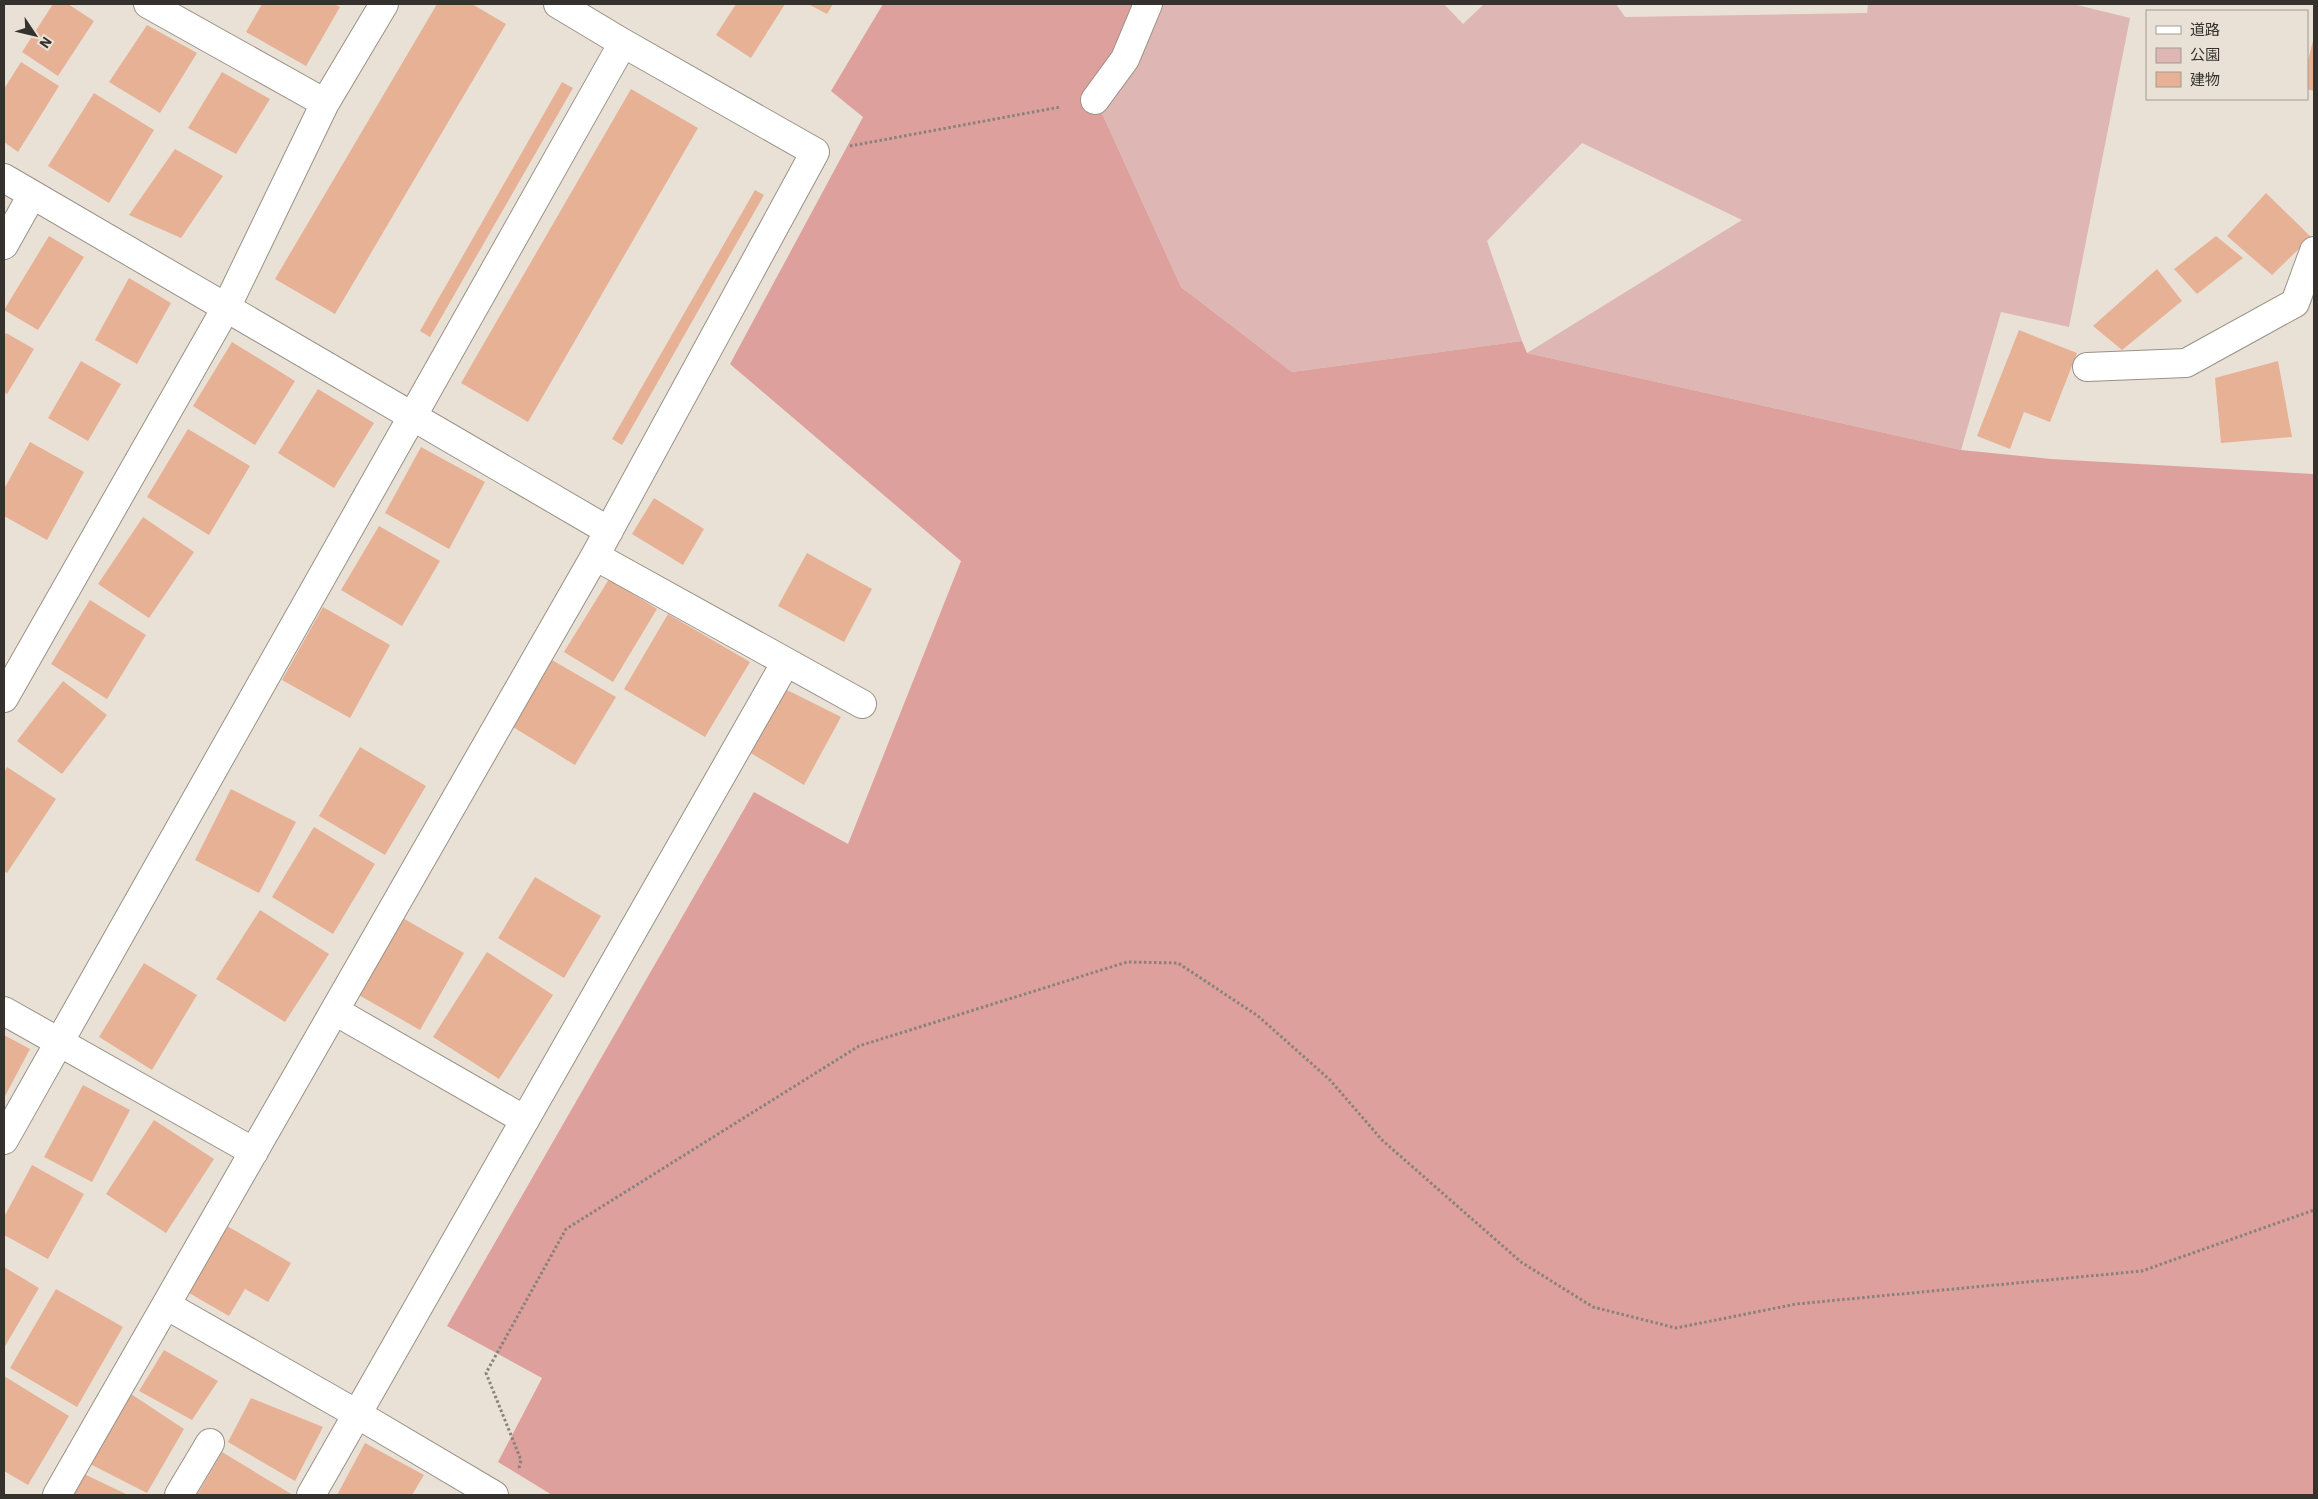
<svg xmlns="http://www.w3.org/2000/svg" width="2318" height="1499" font-family="'IBM Plex Sans','Noto Sans JP',sans-serif">
<rect width="100%" height="100%" fill="#e9e1d6"/>
<path fill="#deb6b3" d="M1154,4H1444L1463,24L1484,4H1616L1625,17L1867,13L1868,4H2073L2130,18L2069,327L2001,312L1961,450L1527,353L1742,220L1582,143L1487,241L1522,341L1292,372L1181,287L1100,109Z"/>
<path fill="#dea09c" d="M883,4H1137L1100,109L1181,287L1292,372L1522,341L1527,353L1961,450L2051,459L2314,474V1495H552L498,1462L542,1378L447,1326L754,792L848,844L961,561L730,364L863,117L831,91Z"/>
<path fill="#e7b195" d="M53,4H68L94,21L58,76L22,52Z
M262,4H334L340,7L306,66L246,32Z
M437,4H472L506,24L335,314L275,279Z
M736,4H785L751,58L716,35Z
M808,4H833L827,14Z
M147,25L197,53L160,113L109,82Z
M2314,37V91L2307,89V64Z
M21,62L59,86L18,152L4,142V89Z
M222,72L270,99L236,154L188,128Z
M562,82L573,88L430,337L420,331Z
M631,89L698,128L528,422L461,383Z
M94,93L154,130L109,203L48,166Z
M175,149L223,176L181,238L129,215Z
M755,190L764,195L622,445L612,439Z
M2266,193L2311,237L2272,275L2227,236Z
M49,236L84,257L38,330L4,310Z
M2216,236L2243,258L2197,294L2174,269Z
M2157,269L2182,301L2122,350L2093,326Z
M129,278L171,303L137,364L95,340Z
M2019,330L2077,353L2050,422L2024,412L2010,449L1977,436Z
M6,333L34,349L7,394L4,392V337Z
M232,342L295,381L255,445L193,406Z
M81,361L121,384L88,441L48,418Z
M2278,361L2292,437L2221,443L2215,378Z
M318,389L374,423L334,488L278,453Z
M188,429L250,466L209,535L147,497Z
M30,442L84,472L47,540L4,516V489Z
M421,447L485,482L449,549L385,513Z
M654,498L704,529L683,565L632,534Z
M143,517L194,552L149,618L98,584Z
M379,526L440,561L402,626L341,590Z
M807,553L872,589L844,642L778,606Z
M609,579L657,609L613,682L564,652Z
M90,600L146,635L107,699L51,664Z
M323,607L390,645L350,718L282,680Z
M668,614L750,662L705,737L624,689Z
M552,660L616,697L575,765L513,727Z
M63,681L107,715L62,774L17,741Z
M785,689L841,717L804,785L749,752Z
M360,747L426,786L385,855L319,816Z
M7,767L56,799L7,873L4,871V773Z
M231,789L296,822L259,893L195,860Z
M314,827L375,864L333,934L272,897Z
M535,877L601,916L564,978L498,938Z
M260,910L329,954L285,1022L216,979Z
M401,917L464,953L420,1030L357,994Z
M487,952L553,995L499,1079L433,1037Z
M144,963L197,995L152,1070L99,1037Z
M4,1035L30,1049L4,1098Z
M83,1085L130,1110L92,1182L44,1157Z
M154,1120L214,1159L166,1233L106,1194Z
M32,1165L84,1194L48,1259L4,1235V1217Z
M227,1226L291,1263L268,1302L245,1289L229,1316L189,1293Z
M4,1267L39,1288L4,1348Z
M56,1289L123,1327L77,1407L10,1368Z
M164,1350L218,1381L192,1420L139,1391Z
M4,1376L69,1416L28,1485L4,1471Z
M131,1394L184,1429L147,1493L90,1464Z
M251,1398L323,1427L295,1481L228,1442Z
M365,1443L424,1475L412,1495H337Z
M222,1452L293,1495H197Z
M84,1474L128,1495H72Z"/>
<g fill="none" stroke-linecap="round" stroke-linejoin="round">
<defs>
<path id="minor" d="M148,4L325,103
M1095,100L1125,59L1148,4
M4,178L609,531
M4,245L32,195
M2087,367L2186,363L2295,303L2314,251
M595,556L862,704
M4,698L226,308L325,103L384,4
M4,1011L254,1152
M335,1011L525,1120
M4,1140L623,43
M166,1305L357,1414L494,1495
M57,1495L595,556L815,152L623,43L558,4
M179,1495L210,1443
M311,1495L786,662"/>
</defs>
<use href="#minor" stroke="#999187" stroke-width="30"/>
<path stroke="#87827b" stroke-width="3" stroke-dasharray="2.5 2.5" stroke-linecap="butt" d="M850,146L1060,107
M519,1468L521,1460L486,1373L566,1229L859,1046L1127,962L1178,963L1258,1016L1330,1080L1382,1140L1521,1262L1593,1307L1676,1328L1796,1304L2142,1271L2314,1210"/>
<use href="#minor" stroke="#fff" stroke-width="28"/>
</g>
<rect width="2318" height="1499" fill="none" stroke="#35322e" stroke-width="10"/>
<rect x="2146" y="10" width="162" height="90" fill="#e9e1d6" stroke="#a19b93"/>
<rect x="2156" y="26" width="25" height="8" fill="#ffffff" stroke="#a19b93"/>
<text x="2190" y="35" font-size="15" fill="#35322e">道路</text>
<rect x="2156" y="48" width="25" height="15" fill="#deb6b3" stroke="#a19b93"/>
<text x="2190" y="60" font-size="15" fill="#35322e">公園</text>
<rect x="2156" y="72" width="25" height="15" fill="#e7b195" stroke="#a19b93"/>
<text x="2190" y="85" font-size="15" fill="#35322e">建物</text>
<g transform="translate(35 35) rotate(125)" stroke="#e9e1d6" stroke-width="4" paint-order="stroke">
<path d="M0-4L9 19L0 12L-9 19Z" fill="#35322e"/>
<text y="-8" font-size="14" font-weight="bold" text-anchor="middle" fill="#35322e">N</text>
</g>
</svg>
